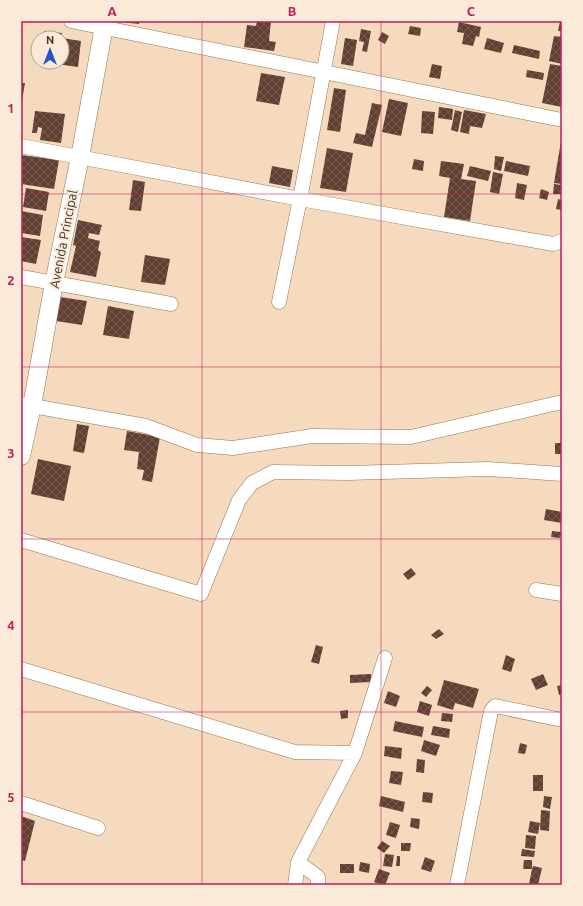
<svg xmlns="http://www.w3.org/2000/svg" width="583" height="906" font-family="Ubuntu,sans-serif">
<defs>
<pattern id="building-cross-hatch" width="8" height="8" patternUnits="userSpaceOnUse"><rect width="8" height="8" fill="#604033"/><path d="M0 0l8 8M0 8l8-8" fill="none" stroke="#745a4f"/></pattern>
</defs>
<rect width="100%" height="100%" fill="#f6dabd"/>
<path fill="url(#building-cross-hatch)" d="M121,21H139V24L121,22Z
M257,21H271L269,41L276,42L274,51L244,47L247,25L256,26Z
M560,21H562V31H558Z
M459,22L481,27L479,37L476,36L473,46L462,44L464,33L457,32Z
M410,26L421,28L420,36L408,34Z
M361,29L371,31L367,52L362,51L364,42L359,41Z
M44,31L62,33V38H44Z
M382,32L389,36L385,44L378,40Z
M554,36L562,37V64L549,61Z
M62,38L81,41L78,67L49,63V62H62Z
M345,38L357,40L353,66L341,64Z
M487,38L504,43L501,53L484,49Z
M514,45L540,51L539,59L512,53Z
M432,64L442,66L440,79L429,77Z
M550,64L562,66V107L542,103Z
M527,70L544,73L543,80L526,77Z
M261,73L285,77L279,105L256,101Z
M21,83H25L22,101H21Z
M334,88L346,90L340,132L327,130Z
M389,99L408,103L401,136L382,132Z
M372,103L382,105L372,147L353,143L356,133L365,135Z
M439,107L453,109L452,120L438,118Z
M455,110L462,112L458,132L451,130Z
M464,110L486,114L482,128L470,126L469,134L460,132Z
M35,111L65,114L61,143L40,140L42,128L38,127L37,133H32Z
M422,111L435,112L433,134L421,133Z
M561,141H562V184L554,183Z
M327,148L353,153L346,192L320,188Z
M21,155L59,160L54,189L21,184Z
M495,156L504,157L501,171L494,169Z
M414,159L424,161L423,171L412,169Z
M441,161L464,164L461,179L476,181L470,221L444,217L450,178L439,176Z
M506,161L530,166L528,176L504,171Z
M272,166L293,170L290,187L269,183Z
M470,166L491,171L488,181L467,176Z
M493,172L503,174L499,194L490,192Z
M133,180L145,182L141,211L129,210Z
M517,183L527,185L524,200L515,198Z
M554,184L562,185V194H553Z
M26,188L49,192L46,211L23,207Z
M541,189L549,192L547,200L539,198Z
M558,199L562,200V210L556,209Z
M21,211L43,215L40,236L21,233Z
M78,220L102,225L99,235L89,233L88,238L100,241L98,250L101,252L96,277L70,272L76,246L73,245Z
M21,237L41,240L36,264L21,261Z
M145,255L170,259L165,285L141,282Z
M60,297L87,301L82,325L56,321Z
M108,306L134,311L129,339L103,335Z
M77,424L89,426L84,453L73,451Z
M127,431L160,437L152,482L142,480L144,470L137,469L139,452L124,450Z
M555,443H562V454H555Z
M38,459L71,466L64,501L31,494Z
M546,509L562,512V523L544,520Z
M552,531L561,532L560,538L551,537Z
M411,568L416,574L408,580L403,574Z
M439,629L444,634L436,639L431,635Z
M316,645L323,647L319,664L311,662Z
M506,655L515,659L511,672L502,669Z
M371,674V682L350,683V675Z
M543,674L548,685L536,690L531,679Z
M444,680L479,689L473,708L455,703L453,710L437,705Z
M562,685V694L559,695L557,686Z
M427,686L432,690L426,697L421,693Z
M388,691L400,696L396,707L384,703Z
M420,701L432,705L429,716L417,712Z
M348,710V718L341,719L340,711Z
M442,713L453,714L452,722L441,721Z
M395,721L424,727L422,737L393,731Z
M433,726L450,729L449,738L431,735Z
M424,740L440,745L436,756L421,751Z
M520,743L527,745L525,754L518,753Z
M385,746L402,748L401,759L384,756Z
M417,759L425,760L424,773L416,772Z
M391,771L403,772L401,785L389,783Z
M533,775H543V791H533Z
M423,792L433,793L432,803L422,802Z
M381,796L405,802L403,812L379,806Z
M544,796L552,797L550,809L543,807Z
M541,810L550,811L549,831L540,830Z
M21,816L35,821L25,861L21,860Z
M411,818L420,819L419,829L410,827Z
M530,821L540,823L538,834L528,832Z
M390,822L400,825L396,838L386,835Z
M526,835L536,836L535,849L525,848Z
M382,841L390,846L384,853L377,848Z
M401,843H411L410,851H401Z
M522,849L535,851L534,857L521,856Z
M385,854L394,855L392,867L383,866Z
M397,856H400V866H396Z
M425,857L435,861L431,872L421,869Z
M524,860H532V869L533,866L542,868L538,885L529,884L532,869H523Z
M360,862L370,864L369,873L359,871Z
M340,864H354V873H340Z
M379,869L390,873L385,885H382L374,882Z"/>
<g fill="none" stroke-linecap="round" stroke-linejoin="round">
<defs>
<path id="minor" d="M71,21L562,120
M21,146L300,199L553,244L562,241
M21,277L171,304
M279,302L300,199L333,21
M21,404L146,426L197,445L233,448L312,436L411,437L562,402
M21,540L201,594L239,500L252,483L273,472L348,473L488,469L562,474
M536,590L562,594
M21,669L295,752L355,753
M21,803L98,828
M298,862L318,877V885
M295,885L298,862L355,753L385,658
M457,885L491,711L495,706L562,720"/>
<path id="tertiary" d="M21,456L32,406L54,283L80,157L105,21"/>
</defs>
<use href="#minor" stroke="#8f765b" stroke-width="15"/>
<use href="#tertiary" stroke="#8f765b" stroke-width="19"/>
<use href="#minor" stroke="#fff" stroke-width="14"/>
<use href="#tertiary" stroke="#fff" stroke-width="18"/>
</g>
<path fill="none" stroke="#c2185b" stroke-width="1" stroke-opacity="0.55" d="M202,21V885M381,21V885M21,194H562M21,367H562M21,539H562M21,712H562"/>
<g text-anchor="middle" dominant-baseline="central" stroke-width="4" stroke-linejoin="round" paint-order="stroke">
<g font-size="13" fill="#42372c" stroke="#fbead8">
<text transform="translate(63 239) rotate(-79)">Avenida Principal</text>
</g>
</g>
<rect width="583" height="906" fill="none" stroke="#fbead8" stroke-width="44"/>
<g transform="translate(50 50)"><circle r="19" fill="#fbead8" stroke="#b1a293"/>
<path d="M0-3L7 15L0 10L-7 15Z" fill="#2555c3"/>
<text y="-6" font-size="11" font-weight="bold" text-anchor="middle" fill="#42372c">N</text>
</g>
<rect x="22" y="22" width="539" height="862" fill="none" stroke="#c2185b" stroke-width="1.5"/>
<g font-size="13" text-anchor="middle" font-weight="bold" fill="#c2185b">
<text x="112" y="16">A</text>
<text x="292" y="16">B</text>
<text x="471" y="16">C</text>
<text x="11" y="113">1</text>
<text x="11" y="285">2</text>
<text x="11" y="458">3</text>
<text x="11" y="630">4</text>
<text x="11" y="802">5</text>
</g>
</svg>
